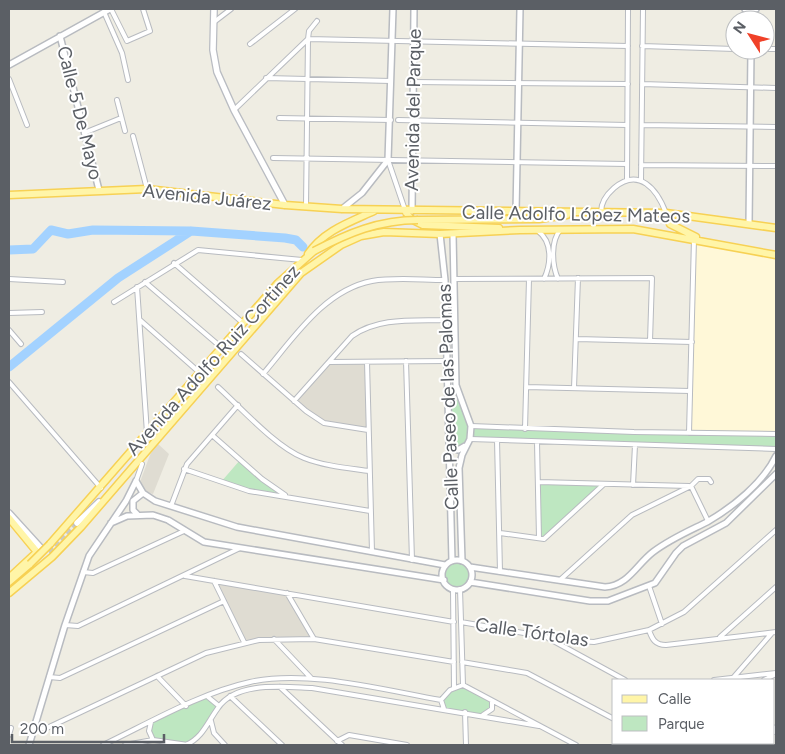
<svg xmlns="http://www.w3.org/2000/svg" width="785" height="754" font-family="Figtree,sans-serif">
<rect width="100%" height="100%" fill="#efede3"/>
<path fill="#fff8d8" d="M694,239L776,255V434L689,433Z"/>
<path fill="#dfdcd2" d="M329,362H367L368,430L324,423L294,401Z
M157,443L169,454L153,494L144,491L140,482L150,455Z
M214,581L287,593L314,639L244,642Z"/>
<path fill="#bee7c1" d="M455,400L460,401L471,426L776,434V449L470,439L462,449L450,447V402Z
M240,460L287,497L262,493L221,482Z
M539,482L604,484L544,539L539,538Z
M442 575a15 15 0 1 1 30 0a15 15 0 1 1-30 0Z
M463,685L490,699L493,706L483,715L444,709L441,700L450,690Z
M208,697L219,706L205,729L186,745L153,740L149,726L151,722Z"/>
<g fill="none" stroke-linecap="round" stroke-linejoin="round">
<path stroke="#a3d2ff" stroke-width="9" d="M9,250L33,249L51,230L68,234L93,230L190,231
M9,367L118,278L191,231L285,238L296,240L303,247"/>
<path stroke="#cacac4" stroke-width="5.5" stroke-dasharray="5.5 3" stroke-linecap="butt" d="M41,549L47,552L50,551L77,523"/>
<defs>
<path id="minor" d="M111,9L127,41L150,31L143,9
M104,12L122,53L128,80
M214,22L231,9
M250,44L295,9
M642,46L735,49
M765,49H776
M266,78L391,81
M9,79L27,125
M413,82L628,84
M642,84L776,88
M117,100L125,131
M234,110L308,39L309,31L317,21
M279,118L391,120
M398,120L627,125
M642,125L776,127
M84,133L121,118
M133,136L147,189
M273,158L627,164
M388,160L405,210
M641,165L776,166
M627,180L628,9
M641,181L643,9
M306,206L308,39L628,46
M601,212C601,202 606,195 614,188C639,167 657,189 666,213
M538,231C553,242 551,264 544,279
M174,263L243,323
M9,279L63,282
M454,279L652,278L650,341
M558,279C552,265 550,241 561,229
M145,282L222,348
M137,287L147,433
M114,302L198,250L302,260
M9,313L42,312
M140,320L200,373
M9,330L21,344
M577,339L692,342
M241,354L306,411L324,423L368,430
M406,361L412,560
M329,362L447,361
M367,362L372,552
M263,374C293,339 324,290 372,281C395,277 421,280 445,280
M9,382L101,488
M218,387C241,408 276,447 304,458C324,466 348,468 369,471
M526,387L690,391
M574,388L578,278
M294,401L352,336C379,317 413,321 446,320
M471,426L634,432L776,434
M525,429L529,279
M689,433L694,239
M212,435L262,479L285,495
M470,439L776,449
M497,440L500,572
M537,442L539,538
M184,469L249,491L370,511
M136,481L142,464
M539,482L689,486
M633,485L635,445
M691,486L708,521
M171,506L187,464L238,405
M500,533L544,539L604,484
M83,572L93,573L184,531
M185,576L454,622
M560,580L632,515L691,486L698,479H709L711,482
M214,581L244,642
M649,586L662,624
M453,589L454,688
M460,589L463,685
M287,593L314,639
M461,622L563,640L594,642L649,630L684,612L776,530
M65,625L78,626L240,548
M649,630C652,639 655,645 666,645L776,632
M720,637L776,587
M548,638L625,680
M274,639L311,678
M462,662L527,673L614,719
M157,676L186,706
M49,677L60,678L224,601
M733,678L772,633
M714,680L776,673
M764,680L776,674
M463,685L576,745
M280,687L342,745
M230,696L282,745
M208,697L219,706
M444,709L441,700L450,690L463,685
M465,712L466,745
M483,715L492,709V701
M211,721L214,733L225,745
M151,722L149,731L153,740
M34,729L47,728L206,653L259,640L314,639L454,662
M774,732L776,727
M9,735L11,728
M337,741L349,735L407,745
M657,743L661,745
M103,745C149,723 200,693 250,682C307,669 383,690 441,700
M125,745L153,740L188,745
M186,745C203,737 207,723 218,708C236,681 283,687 312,688L539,726
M648,745L649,743
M722,745L724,743
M768,745L769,743"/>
<path id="tertiary" d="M745,9H756
M751,20V10
M60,36L99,190
M9,65L110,9
M342,209L362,193L388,160L393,9
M412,211L414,9
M516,212L520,9
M749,224L751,50
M440,234L445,280L452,561
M453,234L456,385L471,426L470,439L462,455L459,468L462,561
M450,447L458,450L465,446
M136,481L143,493L155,501L237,527L445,565
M137,514L133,510V501L143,493
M111,523L127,516L153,515L168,520L204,542L444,580
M442 575a15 15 0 1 1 30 0a15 15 0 1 1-30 0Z
M470,567L605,587C628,586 637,564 653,552C670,539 689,531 707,522C733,507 763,483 776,456
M470,582L590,601H608L655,583L676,553L683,546L726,523L776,474
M29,745L65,625L89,556L126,501L136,481"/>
<path id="secondary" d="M214,9L213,50L217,72L234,110L285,205
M9,513L40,547
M77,523L99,502"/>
<path id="primary" d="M9,195L147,189L285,205L342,209L666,213L776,228
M405,211L411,219L423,225L499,228
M666,213L670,224L696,237
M418,220L539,219L567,215
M308,254C323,231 350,222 374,211
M9,518L37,552L9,578
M50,544L278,283L314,251
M9,582L30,564
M9,593L52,557L81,527L301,273L341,245L361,236L384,232L440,234L520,230L633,229L776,255"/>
</defs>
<use href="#minor" stroke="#b8bbc0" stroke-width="6"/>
<use href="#tertiary" stroke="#b8bbc0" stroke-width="8"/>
<use href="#secondary" stroke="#b9bcc2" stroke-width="8"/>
<use href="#primary" stroke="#f7d154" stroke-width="9"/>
<use href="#minor" stroke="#fff" stroke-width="4"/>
<use href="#tertiary" stroke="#fff" stroke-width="5"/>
<use href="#secondary" stroke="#fff" stroke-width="5.5"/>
<use href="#primary" stroke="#fff5a8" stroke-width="6"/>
<defs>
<path id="primary-bridge" d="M314,251C348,233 379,220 418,220
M30,564L50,544"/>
</defs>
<use href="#primary-bridge" stroke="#f7d154" stroke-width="9" stroke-linecap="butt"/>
<use href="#primary-bridge" stroke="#fff5a8" stroke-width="6"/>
</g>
<g text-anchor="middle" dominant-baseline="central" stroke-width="4" stroke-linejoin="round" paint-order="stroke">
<g font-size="19" fill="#5b5f65" stroke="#fff">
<text transform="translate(413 110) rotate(-89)">Avenida del Parque</text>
<text transform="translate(80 113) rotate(76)">Calle 5 De Mayo</text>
<text transform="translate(207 197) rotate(6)">Avenida Juárez</text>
<text transform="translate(576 214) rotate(1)">Calle Adolfo López Mateos</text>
<text transform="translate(213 360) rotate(-48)">Avenida Adolfo Ruiz Cortinez</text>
<text transform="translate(448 397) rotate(-92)">Calle Paseo de las Palomas</text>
<text transform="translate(532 632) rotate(8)">Calle Tórtolas</text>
</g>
</g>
<rect width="785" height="754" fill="none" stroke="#5b5f65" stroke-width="20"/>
<rect x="612" y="679" width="162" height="65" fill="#ffffff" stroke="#bdbfc1"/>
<rect x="622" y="695" width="25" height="8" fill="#fff5a8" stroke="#bdbfc1"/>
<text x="658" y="704" font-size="15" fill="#5b5f65">Calle</text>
<rect x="622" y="716" width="25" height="15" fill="#bee7c1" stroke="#bdbfc1"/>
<text x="658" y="729" font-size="15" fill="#5b5f65">Parque</text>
<g transform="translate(750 35) rotate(306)"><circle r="24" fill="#ffffff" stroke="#bdbfc1"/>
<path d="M0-4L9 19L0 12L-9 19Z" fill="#f04128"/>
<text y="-8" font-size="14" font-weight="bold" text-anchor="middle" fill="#5b5f65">N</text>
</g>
<path d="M12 734v8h152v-8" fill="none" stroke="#5b5f65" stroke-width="2.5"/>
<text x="20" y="734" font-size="15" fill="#5b5f65" stroke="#ffffff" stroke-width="4" paint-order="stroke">200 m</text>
</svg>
